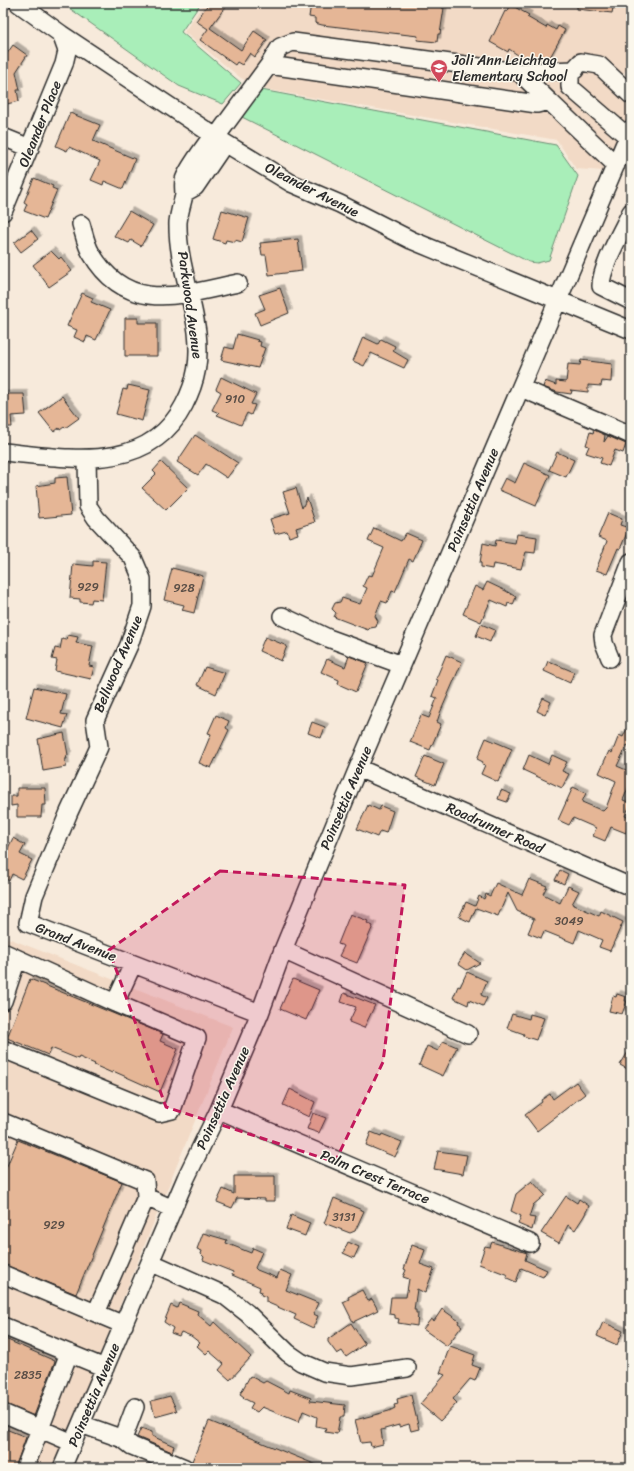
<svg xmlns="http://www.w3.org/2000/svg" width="634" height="1471" font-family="Sriracha,sans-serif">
<defs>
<filter id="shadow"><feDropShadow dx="3.5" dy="-3.5" stdDeviation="0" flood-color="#0004"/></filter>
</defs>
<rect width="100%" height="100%" fill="#f7eadb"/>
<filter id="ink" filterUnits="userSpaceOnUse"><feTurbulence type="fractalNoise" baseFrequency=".025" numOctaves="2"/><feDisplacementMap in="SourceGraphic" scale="8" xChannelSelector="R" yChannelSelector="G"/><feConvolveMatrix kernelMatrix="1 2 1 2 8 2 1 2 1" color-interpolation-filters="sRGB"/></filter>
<g filter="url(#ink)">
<path fill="#f2dac6" d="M204,3H631V64L620,77L631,88V141L618,172L576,169L557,140L263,89L241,78L184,32Z
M3,936L233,1027L54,1468H3Z"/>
<path fill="#a9eeb9" stroke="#6a8c72" d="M62,3H201L181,32L241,83L223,104L179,86Z
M256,89L556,145L578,176L549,260L537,263L529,262L238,115Z"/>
<path fill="#e5b696" stroke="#2b2b2b" filter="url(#shadow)" d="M209,3H228L210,28L241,50L254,31L267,40L255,57L250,53L242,65L237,62L235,65L200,40L208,29L196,21Z
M311,3H443L442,8H444L440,34H438L437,42L417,40L418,36L322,25L315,23V18L309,17Z
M577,3H614L612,13L577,9Z
M511,5L529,15L527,17L546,28L547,25L556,30L558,26L565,30L548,61L540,59L539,61L528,62L509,49L508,52L490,42L505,11L507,12Z
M13,45L27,55L16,72L20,90H17L19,101L3,105V59Z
M70,113L100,125L93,141L135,159L123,189L104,181L103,185L91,180L100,161L69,147L67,151L56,146Z
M34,178L53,186L52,188L57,190L45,219L24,211L27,204L24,202Z
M222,210L249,218L242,242L235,240V242L226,240L225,243L213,239Z
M129,211L153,225L141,246L131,240L129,243L114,236Z
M31,230L38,239L21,252L14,243Z
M298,239L302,271L269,275L266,255H262L260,243Z
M51,251L59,259L61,257L72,271L49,287L33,265Z
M280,288L289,313L260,325L255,313L265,309L259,295Z
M82,293L93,298L91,302L110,310L96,340L87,336L85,342L74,337L77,330L67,326Z
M125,318H138V323H157V356H125Z
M237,334L258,340L257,341L261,342L260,346L265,348L258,368L221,360L225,347L233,349Z
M363,337L378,344L381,339L395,346L393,351L408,360L404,368L371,353L364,366L353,361Z
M581,360L612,364L611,382L602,381L601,386L588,385V392L570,390L572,391L571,394L557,392L543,387L545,381L556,385V381L566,382L568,364L580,365Z
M221,377L256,394L251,404L255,405L251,415L247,413L241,425L217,415L219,413L212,410L221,392L216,389Z
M128,385L150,390L142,421L116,414L123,389L127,390Z
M10,394H24L26,415L11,416L12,427H3V395Z
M62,396L79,418L65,428L64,427L60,430L59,428L54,432L39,413Z
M594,430L605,435L604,442L608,436L626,444L623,453L615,450L609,466L600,463L602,458L586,453L589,446L586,445L590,432L593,433Z
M195,435L238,463L227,478L206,464L198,475L177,462Z
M557,452L574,460L566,477L549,470Z
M161,462L188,488L166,510L142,488L156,474L153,471Z
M524,463L550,475L536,506L499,490L505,478L515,483Z
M67,477L71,515L39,518L36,486L55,483V478Z
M296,488L302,508L307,498L315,522L296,528L298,534L289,537L287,531L275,534L270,519L290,513L283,492Z
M608,513L622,519L620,525L629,528L620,549L618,548L607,574L596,570L607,541L598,537Z
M374,528L401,541L406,533L422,540L413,561L409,559L395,592L392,591L387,603L381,601L375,616L378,621L376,627L370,628L368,630L334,617L336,613L332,609L335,603L340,602L342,598L360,604L367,588L363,586L368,575L372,576L384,548L368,541Z
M517,534L537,537L535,553L526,552L521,569L493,564L492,569L481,567V563H480L483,543L495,546L496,540L515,543Z
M93,561L106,562L102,600L92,599L91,603L80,602V599L70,598L73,564L93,566Z
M172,568L203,576L194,613L182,610L184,605L164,600Z
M487,582L506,591L516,597L513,605L508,603L507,607L491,600L481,622L463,614L475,586L483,590Z
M481,624L495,630L490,642L476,636Z
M68,635L78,637L76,643L93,646L89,666L94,667L91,679L55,671L57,660L52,659L55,648L60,649L62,639L67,640Z
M265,637L287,646L281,661L259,651Z
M446,655L462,662L440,713L437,722L441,724L430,750L410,742L421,715L429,718L437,698L432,696L438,680L436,679Z
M349,656L368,663L356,692L338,684L339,680L321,672L327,659L345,667Z
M548,661L574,672L570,683L544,671Z
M205,667L225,673L216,694L197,685Z
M34,687L66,694L61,714L67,715L63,728L26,718Z
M543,698L551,702L545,715L537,711Z
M216,715L229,721L226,728L229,730L211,768L199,763L211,734L208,733Z
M631,720V747L627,745L617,766L631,772V781L623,800L631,803L625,816L631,819L626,833L611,827L605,841L593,836L596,828L573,818L569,825L558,820L573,787L586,793L582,802L603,811L606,808L616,781L599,773L609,751L612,753L619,735L623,737Z
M312,722L325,727L321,738L308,733Z
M64,733L68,755L66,756L67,759H65L66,767L43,771L38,739Z
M486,738L512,749L498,782L481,774L485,765L482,764L483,762L477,759Z
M529,755L548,764L552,755L567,762L562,771L569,774L562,788L523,770Z
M425,756L444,764L435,785L416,777Z
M17,788H45L46,805H42L41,817H17V805L11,806V796H17Z
M501,790L511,794L507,802L498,799Z
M368,805L379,810L381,806L393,811L386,833L380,831L377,837L357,829Z
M13,838L25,845L20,854L32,860L22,879L12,874L9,881L3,877V858Z
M560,870L568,874L564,884L555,880Z
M529,879L547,886L543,894L560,903L568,886L579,891L572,904L599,916L601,911L623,922L610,951L599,947L602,940L579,930L574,943L544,931L541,938L528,933L534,919L517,911L508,893L498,916L476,908L470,922L459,917L466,902L475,906L479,896L484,899L486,894L490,896L496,883L522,895Z
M350,914L368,921L367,923L373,926L357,963L339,956L344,946L338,944Z
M465,953L480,963L467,970L458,964Z
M467,972L487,981L481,995L487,998L483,1006L469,1000L468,1005L453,998L458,986L460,987Z
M30,979L163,1034L160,1041L178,1049L160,1092L113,1071L112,1073L94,1065L95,1064L79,1057L78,1059L51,1048L48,1055L7,1038Z
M293,979L319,990L306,1020L280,1009Z
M344,993L375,1005L364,1028L349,1022L356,1007L341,1002Z
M617,994L626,997L625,1001H627L622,1014L609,1011L613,996L616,997Z
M512,1014L529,1019L530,1014L544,1018L536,1040L523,1036L524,1034L507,1028Z
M443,1041L457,1047L443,1076L419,1065L427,1046L438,1051Z
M631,1047V1071L620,1065Z
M576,1082L585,1094L537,1131L525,1115L542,1102L541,1100L550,1094L553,1099Z
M290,1089L315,1102L309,1117L283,1105Z
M313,1113L326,1118L319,1133L307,1129Z
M371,1132L381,1136L382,1134L402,1142L395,1157L366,1145Z
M18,1140L122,1182L76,1294L3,1264V1175Z
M438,1151L467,1155L463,1174L434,1169Z
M234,1176H275V1201H265V1199L237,1198L232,1208L217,1202L223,1189L234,1194Z
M532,1181L545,1195L533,1205L529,1217L535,1218L532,1230L518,1224L521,1216L511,1211L516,1194Z
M566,1196L577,1203L579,1199L589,1206L584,1216L575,1230L568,1225L559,1243L541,1233Z
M334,1198L364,1211L355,1231L350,1233L324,1223Z
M291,1215L310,1223L305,1236L286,1229Z
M203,1233L227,1240L226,1243L251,1253L253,1248L262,1252L255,1268L257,1270L277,1278L280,1270L292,1275L286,1290L318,1303L313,1314L318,1316L313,1328L294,1319L296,1315L266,1302V1297L261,1295L262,1292L259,1291L260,1287L232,1275L233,1272L203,1260L204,1257L201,1254L202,1251L197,1249Z
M348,1242L359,1247L354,1258L343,1253Z
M492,1242L527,1253L525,1260L547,1270L543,1277L521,1268L516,1282L507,1278L508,1275L479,1264L485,1246L490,1247Z
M412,1245L425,1250L420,1264L434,1269L425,1293L417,1289L414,1310H416V1313H418L417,1326L398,1323L399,1319L395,1318V1315L389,1314L391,1297H406L409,1279L403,1277L406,1270L404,1269Z
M362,1290L368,1301L372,1299L378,1310L353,1322L343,1302L349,1299L348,1297Z
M179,1303L198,1311L197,1314L211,1326L214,1322L251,1357L230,1380L219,1370L224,1364L209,1351L206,1354L197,1346L200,1343L191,1336L181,1332L179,1336L171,1333L173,1328L164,1322L171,1305L177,1308Z
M442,1309L459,1321L458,1323L462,1326L447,1346L423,1329L431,1319L434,1321Z
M603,1322L623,1331L617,1345L597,1336Z
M351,1323L365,1344L346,1357L342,1351L337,1354L328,1342V1339Z
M3,1338L55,1361L34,1416L3,1403V1393L6,1385L3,1383Z
M450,1346L475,1355L472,1365L480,1368L475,1381L470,1379L453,1399L457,1403L440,1421L420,1404L445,1375L440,1373Z
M250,1376L263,1383L266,1381L289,1393L290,1390L311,1398L310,1401L345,1405L344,1417H340L337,1434L325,1432L326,1428L316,1426L317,1417L303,1411L299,1422L262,1407L257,1412L250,1408L253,1403L243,1398L244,1397L240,1394Z
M411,1395L419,1429L411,1431L409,1424L399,1427V1425L381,1430L383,1444L371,1447L370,1442L361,1443L355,1420L389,1411L395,1408L394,1405L398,1404L397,1399Z
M170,1396L177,1411L155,1417L151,1401Z
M209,1421L324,1468H196L192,1461Z
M3,1428L26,1437L15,1468H3Z
M141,1428L152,1432V1436L174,1446L172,1452L137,1437Z"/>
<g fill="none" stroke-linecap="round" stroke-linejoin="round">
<defs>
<path id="minor" d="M18,3L61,34L225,143L291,183L340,204L411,240L631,330
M269,65L280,47L293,42L519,72L549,101
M519,72L575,70
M3,137L30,148
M216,137L269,65L537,104L549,101L616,165
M628,137L570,87V74L581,62L599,65L631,95
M184,193L195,187L225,143
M3,212L64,64L67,51L61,34
M631,212C622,231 601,267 601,286L631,301
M81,224C84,234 86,245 91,253C127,315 181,295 238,283
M521,388L631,435
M3,452C68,458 148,475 184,405C197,380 200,360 197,332C192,295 177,259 178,222C179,213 182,204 184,195C184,190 183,185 184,180C185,173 207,143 213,135
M87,459L88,506L96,518L133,558L142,579V606L129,645L95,720L99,747L69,812L34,896L28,923L260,1013
M282,616L328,638L402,665
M610,658L604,643L603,635L631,562
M358,768L631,887
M283,950L468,1034
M3,952L115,1003L197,1038L172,1110L159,1113L3,1049
M3,1001L17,959
M115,1003L133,964
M219,1110L530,1243
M3,1122L145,1181L146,1197L173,1209
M150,1262L224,1295L247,1313L288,1353L301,1362L324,1372L351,1376L407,1368
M3,1274L124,1325
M96,1313L146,1197
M3,1326L105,1368
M3,1413L73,1443
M81,1424L123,1439L135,1407
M123,1439L132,1446L185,1468
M25,1468L69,1353
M62,1468L186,1178L219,1110L260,1013L283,950L358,768L631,129"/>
</defs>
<use href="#minor" stroke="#2b2b2b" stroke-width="20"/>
<use href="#minor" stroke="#fbf7ec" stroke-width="17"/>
</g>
</g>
<path fill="#c2185b" fill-opacity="0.2" stroke="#c2185b" stroke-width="3" stroke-dasharray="8 5" stroke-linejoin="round" d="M220,871L405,885L383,1062L335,1162L166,1107L109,950Z"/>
<defs>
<symbol id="school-pin" viewBox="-11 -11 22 30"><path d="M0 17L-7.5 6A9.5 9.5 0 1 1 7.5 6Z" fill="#d1495b" stroke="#fbf7ec"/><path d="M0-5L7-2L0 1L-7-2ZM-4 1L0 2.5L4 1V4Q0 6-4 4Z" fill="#fff"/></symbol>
</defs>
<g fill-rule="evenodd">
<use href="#school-pin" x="429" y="58" width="20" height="27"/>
</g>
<g text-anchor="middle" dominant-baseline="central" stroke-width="3" stroke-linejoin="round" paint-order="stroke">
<g font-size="12" fill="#5a4e46">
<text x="235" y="399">910</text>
<text x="88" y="587">929</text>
<text x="184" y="588">928</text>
<text x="569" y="921">3049</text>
<text x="344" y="1217">3131</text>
<text x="54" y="1225">929</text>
<text x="28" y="1375">2835</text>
</g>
<g font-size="14" fill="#2b2b2b" stroke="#fbf7ec" text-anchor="start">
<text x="452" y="60">Joli Ann Leichtag<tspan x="452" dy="16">Elementary School</tspan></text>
</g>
<g font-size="14" fill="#2b2b2b" stroke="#fbf7ec">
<text transform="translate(40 124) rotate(-68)">Oleander Place</text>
<text transform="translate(312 190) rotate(27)">Oleander Avenue</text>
<text transform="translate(190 305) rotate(82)">Parkwood Avenue</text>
<text transform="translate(473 500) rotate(-67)">Poinsettia Avenue</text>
<text transform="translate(118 664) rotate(-67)">Bellwood Avenue</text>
<text transform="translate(346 798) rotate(-67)">Poinsettia Avenue</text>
<text transform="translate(495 828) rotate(24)">Roadrunner Road</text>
<text transform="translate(76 942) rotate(21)">Grand Avenue</text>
<text transform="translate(223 1098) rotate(-66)">Poinsettia Avenue</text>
<text transform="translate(375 1177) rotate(23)">Palm Crest Terrace</text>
<text transform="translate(94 1395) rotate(-67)">Poinsettia Avenue</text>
</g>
</g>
<rect width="634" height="1471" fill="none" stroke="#fbf7ec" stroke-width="16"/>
<rect x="8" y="8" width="618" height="1455" fill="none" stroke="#2b2b2b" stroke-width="1.5" filter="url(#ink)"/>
</svg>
